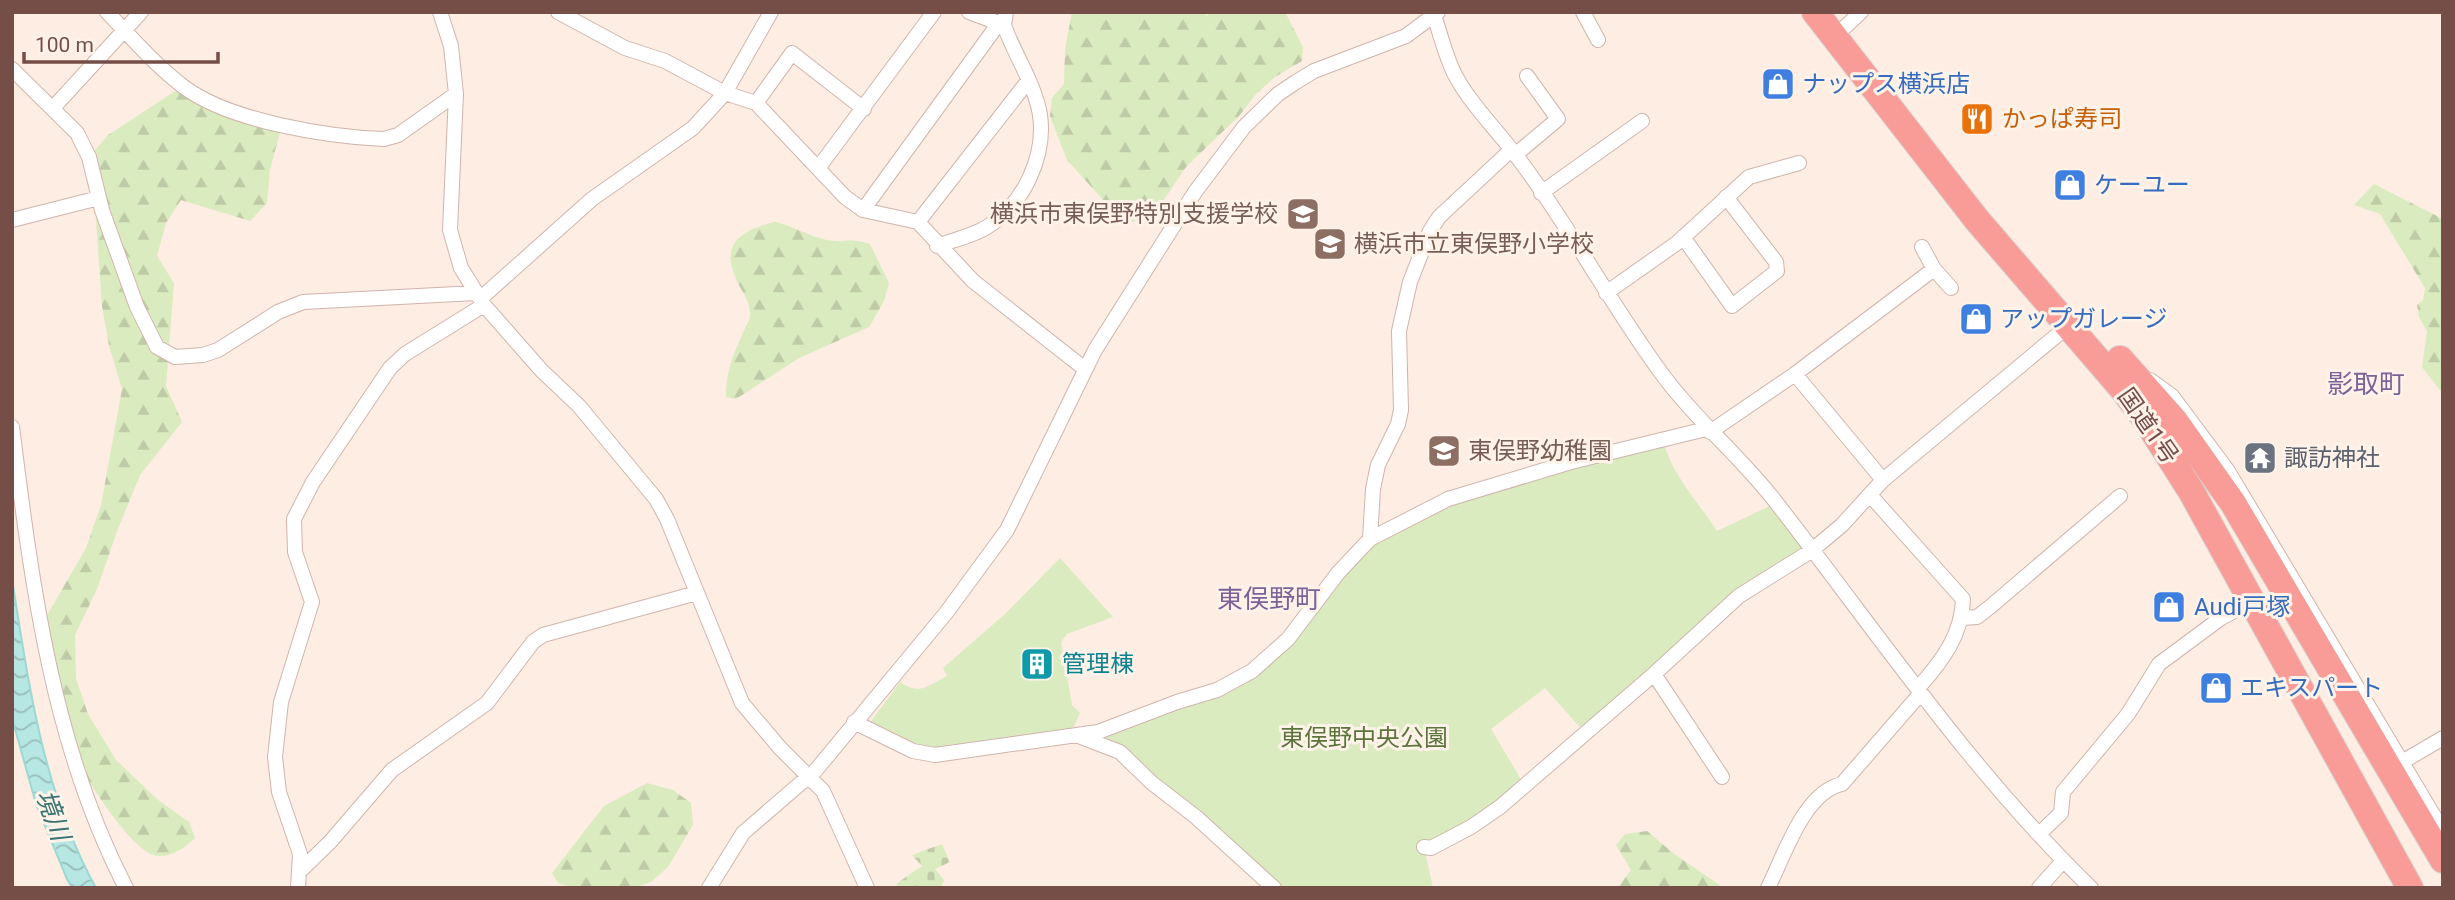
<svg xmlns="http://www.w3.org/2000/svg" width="2455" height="900" font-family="Roboto,'Noto Sans JP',sans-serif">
<defs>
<pattern id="forest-firs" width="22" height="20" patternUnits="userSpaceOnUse" patternTransform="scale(1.75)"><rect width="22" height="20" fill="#dbebc0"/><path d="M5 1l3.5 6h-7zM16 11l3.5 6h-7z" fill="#bfcba6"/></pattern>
<pattern id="cemetery-stones" width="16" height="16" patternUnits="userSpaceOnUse" patternTransform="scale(1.75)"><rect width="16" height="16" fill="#dbebc0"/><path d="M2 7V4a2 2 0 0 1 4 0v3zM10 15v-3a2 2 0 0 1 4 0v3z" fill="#bfcba6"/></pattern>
<pattern id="water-waves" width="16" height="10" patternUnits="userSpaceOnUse" patternTransform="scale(1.75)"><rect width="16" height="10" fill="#b6e7e3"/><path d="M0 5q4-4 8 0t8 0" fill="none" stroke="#99bdba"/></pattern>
</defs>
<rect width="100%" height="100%" fill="#fdede2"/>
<path fill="url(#forest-firs)" d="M1072,12H1204L1206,16L1211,12H1285L1303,47L1302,61L1275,77L1256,94L1239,116L1186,167L1157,210L1146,219L1124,223L1067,160L1050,116L1052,98L1064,84L1065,49Z
M183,86L282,124L270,170L267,203L250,221L181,200L166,223L157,256L174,283L166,386L182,422L140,475L118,529L97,589L75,635L76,679L88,714L116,760L157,799L189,822L195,838C186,847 172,857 158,856C130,854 77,764 66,740C55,713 48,654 42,624L86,548L101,505L122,389L109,346L102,306L93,176L89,157L108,135Z
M2374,184L2443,219V394L2422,367L2427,331L2419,317L2417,305L2423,300L2425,288L2380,214L2354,205Z
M775,222C794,226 810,237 827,240C844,243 850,237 870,244L889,283L884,301L869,327L799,358L736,399L726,397C726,373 732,357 742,335C744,329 750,321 750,315C751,305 744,294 739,285C719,246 737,231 775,222Z
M647,783L673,790L691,803L693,825L668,867L651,882L634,888H572L558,883L552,873L604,806Z
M1647,831L1673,853L1724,888H1617L1631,870L1616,845L1625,834Z"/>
<path fill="url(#cemetery-stones)" d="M942,844L950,862L935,869L944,880L941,888H899L896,884L922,866L912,855Z"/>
<path fill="#dbebc0" d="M1664,443C1672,475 1699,503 1717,531L1774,504L1811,551L1781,568L1585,733L1545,688L1491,729L1525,786L1500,807L1424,847L1433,888H1274L1107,745L1098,732L1252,671L1370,539L1433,505Z
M1060,558L1113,617L1067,634L1061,642L1072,705L1080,713L1074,727L994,748L935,755L866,728L900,682C920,696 927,686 947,676L943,668L1005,614Z"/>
<path fill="url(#water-waves)" stroke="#9cd9d5" stroke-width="2" d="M12,579C29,686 43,792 96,888H72L67,879L36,804L12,718Z"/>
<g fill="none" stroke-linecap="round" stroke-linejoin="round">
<defs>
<path id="street" d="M107,12C131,37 156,66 184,87C229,121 328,137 384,139L398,135L456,94
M440,12L451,46L456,94L450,230L461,268L484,305L542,371L579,406L656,499L667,519L742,703L780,748L823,791L867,888
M558,12L625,48L665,61L725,93L756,103L845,197L863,210L918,222L973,281L1085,369
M969,12L1004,25
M1583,12L1598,40
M1435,18C1441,37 1446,57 1455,75C1471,105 1498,131 1518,158C1571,228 1612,307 1665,378C1698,422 1741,457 1775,501C1877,632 1971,772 2091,888
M1845,27L1861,12
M12,69L77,133L89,157L102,210L137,307L157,347L175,357L203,355L218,350L278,312L303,302L476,293
M756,103L792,53L864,109
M53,108L141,12
M1515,155L1558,119L1527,76
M819,167L934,12
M1541,193L1642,121
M863,210L999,23
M12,220L99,198
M918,222L1028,81
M1683,237L1732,306L1777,271L1776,262L1726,197
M937,246C953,240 973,236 987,227C1023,205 1046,157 1040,115C1035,84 1014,54 1004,25L1006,12
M1922,247L1934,269L1951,288
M1606,293L1677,243L1749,177L1799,163
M480,299L592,199L693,128L725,93L771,12
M1795,374L1883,480
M2150,380L2172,396L2228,471L2443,831
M12,427C32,585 52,745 126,888
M1710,432L1795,374L1934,269
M1870,495L1963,599C1962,635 1942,661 1919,687
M1370,539L1373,489L1378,465L1398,424L1401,410L1399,331L1410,282L1430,231L1439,217L1511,150
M1963,618L1977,617L1990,607L2120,496
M1654,674L1722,777
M854,722L913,751L935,755L1098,732L1177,702L1217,690L1252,671L1288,639L1338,573L1370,539L1448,499L1571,462L1706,429
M1081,737L1120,752L1152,783L1196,817L1274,888
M2402,762L2443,738
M2039,834L2061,813L2063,792L2128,714L2159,664L2221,618L2253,601
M1424,847L1431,848L1471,827L1500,807L1654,674L1739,596L1811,551L1842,525L1883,480L2068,326
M299,872L330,842L392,770L487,703L533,642L543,635L697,593
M298,888L300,854L279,792L275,757L281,702L312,602L295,552L294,519L313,482L390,368L405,354L484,305
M709,888L743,833L816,770L946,613L1007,530L1095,350L1195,192L1244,127L1278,94L1296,82L1314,71L1406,36L1438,12
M1768,888C1784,856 1804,792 1842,784L1921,693
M2039,888L2062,862"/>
<path id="highway" d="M1815,12L1977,220L2121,387L2146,420L2191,491L2410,888
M2120,359L2175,421L2233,503L2443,860"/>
</defs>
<use href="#street" stroke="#d0b4ac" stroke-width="16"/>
<use href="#highway" stroke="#d8cdcc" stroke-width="28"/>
<use href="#street" stroke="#fff" stroke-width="14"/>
<use href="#highway" stroke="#f99c97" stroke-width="26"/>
</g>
<defs>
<symbol id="shop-square" viewBox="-11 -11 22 22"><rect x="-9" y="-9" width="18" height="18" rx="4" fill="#3f7fe0" stroke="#fff2e9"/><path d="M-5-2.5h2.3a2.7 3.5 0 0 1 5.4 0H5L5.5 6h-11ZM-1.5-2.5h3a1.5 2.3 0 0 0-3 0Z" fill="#fff"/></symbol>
<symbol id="restaurant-square" viewBox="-11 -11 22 22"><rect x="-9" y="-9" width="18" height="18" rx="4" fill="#e8710a" stroke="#fff2e9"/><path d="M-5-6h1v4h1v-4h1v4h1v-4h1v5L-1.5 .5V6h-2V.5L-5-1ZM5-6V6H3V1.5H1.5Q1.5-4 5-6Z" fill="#fff"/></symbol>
<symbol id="school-square" viewBox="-11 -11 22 22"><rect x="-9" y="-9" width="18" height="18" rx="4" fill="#8d6e63" stroke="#fff2e9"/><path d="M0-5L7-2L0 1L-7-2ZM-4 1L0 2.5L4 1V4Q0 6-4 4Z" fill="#fff"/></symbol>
<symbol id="temple-square" viewBox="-11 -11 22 22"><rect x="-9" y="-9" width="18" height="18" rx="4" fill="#6b7280" stroke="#fff2e9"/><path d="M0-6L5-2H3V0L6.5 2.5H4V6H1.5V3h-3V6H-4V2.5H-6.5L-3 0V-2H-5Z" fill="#fff"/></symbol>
<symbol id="building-square" viewBox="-11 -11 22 22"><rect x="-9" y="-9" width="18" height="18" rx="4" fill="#0f9aa8" stroke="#fff2e9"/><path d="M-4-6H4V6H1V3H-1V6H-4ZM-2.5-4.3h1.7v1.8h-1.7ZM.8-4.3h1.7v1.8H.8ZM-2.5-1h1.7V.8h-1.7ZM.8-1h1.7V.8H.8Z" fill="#fff"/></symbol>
</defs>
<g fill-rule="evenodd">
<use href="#shop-square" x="1759" y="65" width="38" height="38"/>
<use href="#restaurant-square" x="1958" y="100" width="38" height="38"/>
<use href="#shop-square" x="2051" y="166" width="38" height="38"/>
<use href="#school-square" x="1284" y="195" width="38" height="38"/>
<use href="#school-square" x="1311" y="225" width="38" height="38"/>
<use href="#shop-square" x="1957" y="300" width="38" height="38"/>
<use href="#school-square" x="1425" y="432" width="38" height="38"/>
<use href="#temple-square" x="2241" y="439" width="38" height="38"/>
<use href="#shop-square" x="2150" y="588" width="38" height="38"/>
<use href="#building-square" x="1018" y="645" width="38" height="38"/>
<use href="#shop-square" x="2197" y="669" width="38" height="38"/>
</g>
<g text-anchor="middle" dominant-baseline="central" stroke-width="6" stroke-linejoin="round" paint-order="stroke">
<g font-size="24" fill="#366cbe" stroke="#fff2e9" text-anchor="start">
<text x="1802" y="84">ナップス横浜店</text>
<text x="2094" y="185">ケーユー</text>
<text x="2000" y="319">アップガレージ</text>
<text x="2194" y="607">Audi戸塚</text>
<text x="2240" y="688">エキスパート</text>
</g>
<g font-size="24" fill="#c56008" stroke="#fff2e9" text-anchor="start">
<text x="2002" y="119">かっぱ寿司</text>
</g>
<g font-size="24" fill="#785e54" stroke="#fff2e9" text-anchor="start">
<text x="1278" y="214" text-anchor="end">横浜市東俣野特別支援学校</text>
<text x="1354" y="244">横浜市立東俣野小学校</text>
<text x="1468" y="451">東俣野幼稚園</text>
</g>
<g font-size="24" fill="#754e48" stroke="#fff2e9">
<text transform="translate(2148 426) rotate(55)">国道1号</text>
</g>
<g font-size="24" fill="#5b616d" stroke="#fff2e9" text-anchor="start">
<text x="2284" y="458">諏訪神社</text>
</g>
<g font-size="24" fill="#0d838f" stroke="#fff2e9" text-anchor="start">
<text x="1062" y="664">管理棟</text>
</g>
<g font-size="24" fill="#5a763d" stroke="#fff2e9">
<text x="1364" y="738">東俣野中央公園</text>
</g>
<g font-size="26" fill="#7b6399" stroke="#fff2e9">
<text x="2366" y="384">影取町</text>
<text x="1269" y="599">東俣野町</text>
</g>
<g font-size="26" font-style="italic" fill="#387472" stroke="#fff2e9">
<text transform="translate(53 815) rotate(70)">境川</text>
</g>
</g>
<rect width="2455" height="900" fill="none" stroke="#754e48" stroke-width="28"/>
<path d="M24 52v10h194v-10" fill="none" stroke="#754e48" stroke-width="3.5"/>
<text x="35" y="52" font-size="21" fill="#754e48" stroke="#fff2e9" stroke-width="5" paint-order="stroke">100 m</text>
</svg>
